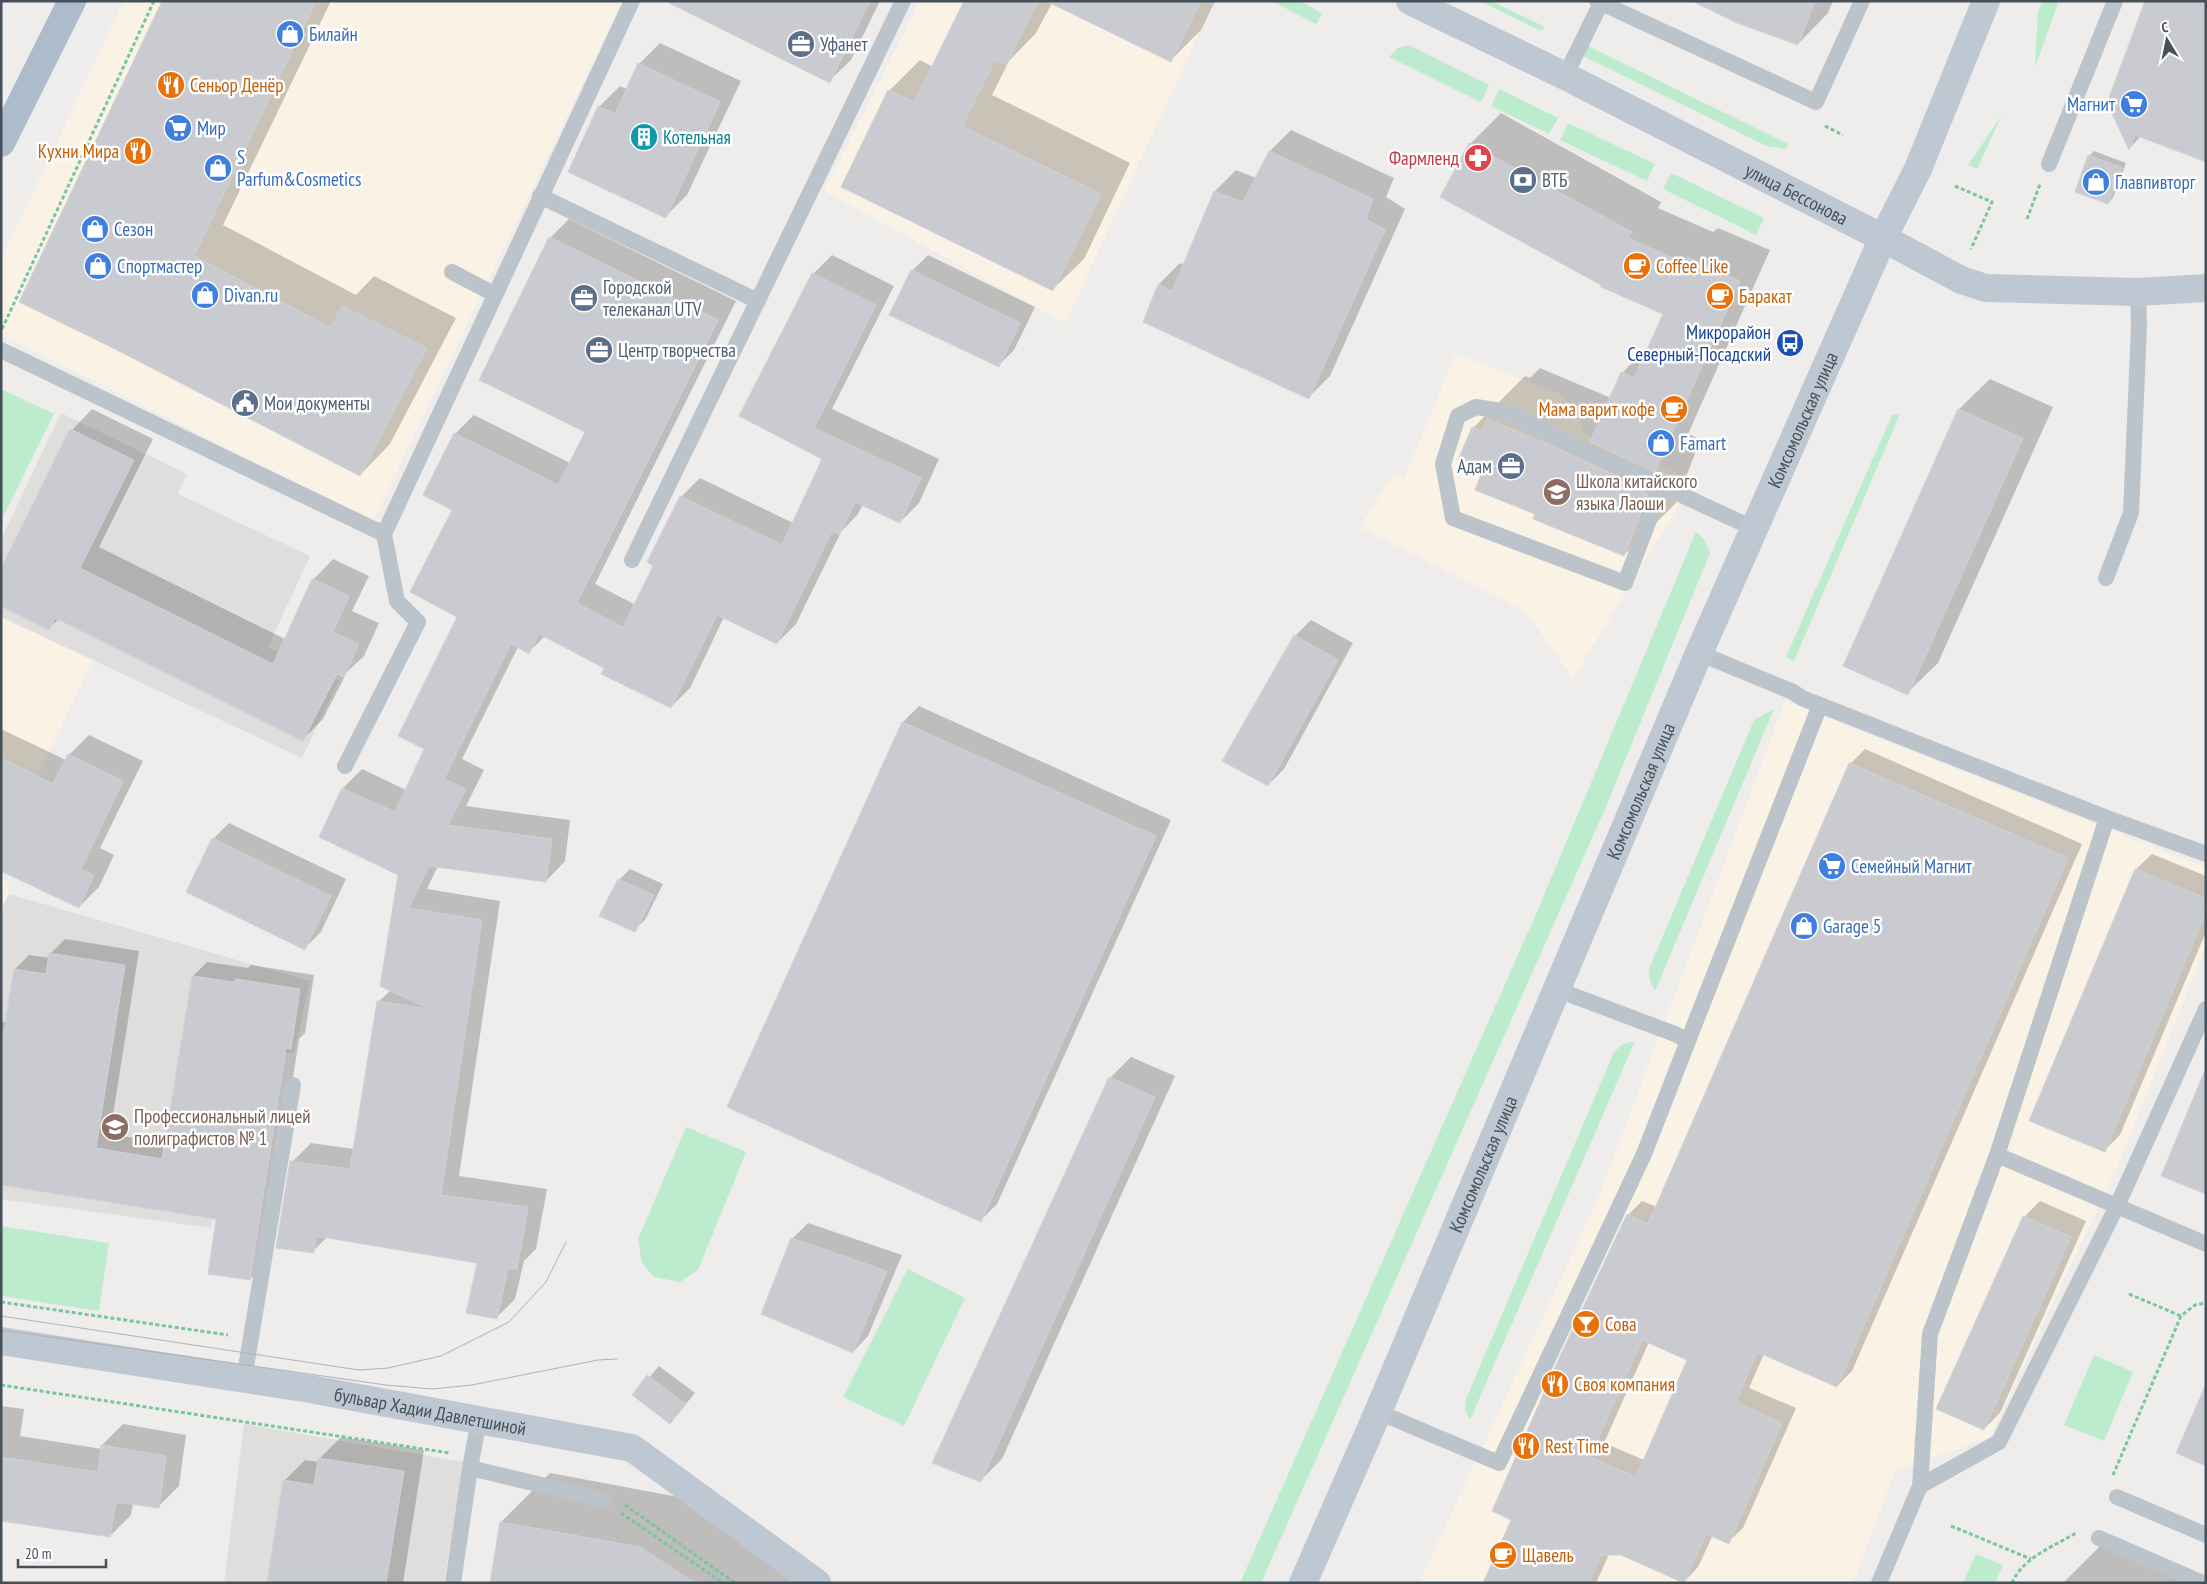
<svg xmlns="http://www.w3.org/2000/svg" width="2207" height="1584" font-family="'PT Sans Narrow',sans-serif">
<rect width="100%" height="100%" fill="#efecec"/>
<path fill="#faf3e5" d="M124,1H622L373,521L1,334V260Z
M920,1H1214L1065,323L824,191Z
M1456,354L1560,394L1579,412L1582,433L1694,481L1573,678L1526,612L1360,527L1393,474L1404,478Z
M1,617L93,660L1,853Z
M1785,701L2206,868V945L2118,1165L1990,1437L1895,1471L1853,1583H1419L1598,1199Z
M1,869L9,894L1,910Z"/>
<path fill="#e0dddd" d="M61,413L187,474L178,494L310,556L268,647L339,680L302,758L1,617V539Z
M9,894L310,981L294,1054L243,1044L211,1228L1,1199V910Z
M244,1424L464,1462L444,1583H224Z"/>
<path fill="#bcebcd" d="M1272,1H1300L1322,13L1316,24Z
M1480,1H1492L1545,27L1541,31Z
M2042,1H2059L2035,67L2038,12Z
M1409,45L1489,85L1481,102L1389,57L1398,48Z
M1586,45L1788,144L1786,149L1767,146L1581,55Z
M1499,89L1558,118L1549,134L1491,106Z
M2002,115L1977,169L1968,165Z
M1568,123L1655,164L1647,181L1560,140Z
M1671,173L1764,218L1756,235L1663,189Z
M1,389L54,414L1,521Z
M1900,414L1794,661L1786,657L1892,415Z
M1696,532L1704,539L1710,553L1605,809L1261,1583H1240L1537,912Z
M1774,709L1655,991L1650,981L1649,969L1754,720Z
M1635,1041L1470,1420L1465,1410L1466,1399L1614,1052L1623,1044Z
M686,1127L746,1152L698,1270L680,1282L654,1277L642,1263L638,1239Z
M1,1226L109,1243L99,1311L1,1296Z
M908,1269L965,1298L904,1426L843,1397Z
M2094,1355L2133,1372L2104,1441L2064,1425Z
M1976,1554L2003,1565L1995,1583H1963Z"/>
<path fill="#0003" fill-rule="evenodd" d="M164,1H331L223,225L356,295L374,276L456,318L390,444L360,475L118,349Z
M668,1H880L851,60L829,81Z
M965,1H1215L1201,30L1171,60L1052,3L1036,33L1009,61L992,95L1130,163L1084,259L1053,289L889,91L920,60L933,67Z
M1695,1H1833L1828,13L1798,44Z
M2146,1L2141,136L2130,148Z
M660,43L741,81L687,195L666,216L599,107L620,86L627,89L639,64Z
M1501,113L1661,202L1658,208L1713,232L1718,228L1770,250L1688,434L1698,438L1696,442L1699,443L1676,503L1624,555L1536,514L1485,469L1473,428L1525,376L1530,378L1540,368L1611,398L1622,373L1650,345L1664,313L1470,144Z
M1291,130L1394,178L1386,197L1405,209L1330,376L1309,397L1144,321L1159,284L1180,263L1184,265L1215,191L1236,170L1256,178L1270,151Z
M2094,151L2126,163L2113,198L2108,203L2076,191L2090,155Z
M569,219L736,301L595,584L636,605L655,565L681,497L700,478L793,523L824,458L741,415L813,274L832,255L894,286L832,409L939,459L919,503L900,522L863,504L858,514L841,532L796,624L777,643L724,617L690,688L671,707L605,667L545,636L529,652L518,647L462,759L484,770L466,806L570,820L565,861L546,881L438,866L427,889L500,901L459,1176L547,1189L536,1249L524,1261L515,1299L496,1318L478,1262L328,1236L313,1251L292,1162L311,1143L354,1149L378,1002L391,990L399,874L320,836L343,788L362,769L406,790L426,749L459,616L454,509L455,434L474,415L570,463L586,431L550,238Z
M928,255L1035,307L1014,350L998,366L912,271Z
M1990,379L2053,407L1938,663L1907,693L1844,665L1959,409Z
M92,409L153,439L99,547L285,639L313,580L333,559L369,576L352,611L379,623L364,656L347,672L323,719L303,739L59,619L49,628L1,571L72,430Z
M1311,620L1353,643L1284,769L1268,785L1295,636Z
M919,706L1171,820L997,1204L981,1220L728,1106L903,722Z
M1,729L66,760L69,755L89,735L143,761L100,848L114,855L99,887L79,907L1,869Z
M1865,749L2082,844L1852,1371L1837,1386L1764,1354L1749,1388L1796,1408L1743,1528L1728,1542L1713,1535L1698,1567L1684,1582L1611,1550L1596,1583H1485L1513,1519L1628,1215L1642,1201L1657,1207L1850,764ZM1649,1342L1689,1359L1644,1460L1604,1443Z
M229,823L346,879L321,932L305,948L213,839Z
M2152,854L2206,876V932L2120,1135L2104,1151L2136,869Z
M630,869L663,884L645,920L634,930L619,880Z
M65,939L139,951L110,1134L166,1143L193,976L207,962L248,968L251,965L314,975L305,1033L299,1039L264,1265L250,1279L217,1218L1,1184V1022H6L15,969L29,955L50,958V954Z
M1131,1057L1175,1076L1002,1459L981,1480L1110,1078Z
M2040,1201L2086,1221L2000,1413L1984,1429L2024,1217Z
M808,1223L902,1255L868,1336L853,1352L792,1239Z
M659,1366L695,1393L670,1423L634,1395Z
M1,1406L24,1409L20,1436L102,1449V1445L123,1424L186,1435L179,1486L158,1507L133,1503L131,1515L110,1536L1,1519Z
M341,1437L424,1450L403,1583H268L284,1481L305,1460L319,1462L320,1458Z
M550,1473L689,1499L818,1583H492L501,1522Z
M2109,1537L2206,1583H2063Z"/>
<path fill="#cacbd1" stroke="#d0d2d7" fill-rule="evenodd" d="M162,1H316L194,256L331,328L342,306L427,348L360,476L117,350L19,302Z
M665,1H870L830,83Z
M964,1H1038L1006,65L995,60L962,126L1101,194L1053,291L841,187L888,90L914,102Z
M1046,1H1201L1171,62Z
M1692,1H1815L1798,45L1737,23Z
M2145,1H2206V162L2135,135L2129,150L2107,103Z
M638,63L720,102L666,218L568,172L598,106L615,114Z
M1469,143L1632,232L1628,238L1684,263L1687,257L1740,281L1655,472L1590,442L1621,372L1634,378L1663,314L1601,287V285L1440,197Z
M1269,151L1373,199L1366,219L1385,230L1309,399L1143,322L1158,284L1172,291L1214,191L1243,202Z
M2088,155L2122,168L2108,204L2075,192Z
M549,237L718,320L577,603L623,627L653,566L647,562L680,496L782,545L822,459L739,416L812,273L876,305L814,428L921,478L900,523L855,502L840,534L832,531L777,644L717,615L671,708L601,674L604,668L539,634L529,654L511,644L444,779L466,789L448,825L552,839L546,882L429,866L409,908L482,920L441,1195L528,1207L517,1269L508,1268L497,1319L466,1313L477,1263L316,1236L314,1253L276,1248L290,1161L350,1169L377,1001L429,1009L380,986L398,875L319,837L342,788L395,812L424,749L398,736L457,617L410,592L452,510L423,495L454,433L558,485L585,432L479,380Z
M911,270L1020,323L999,367L889,315Z
M1958,409L2023,438L1908,695L1843,666Z
M1487,419L1550,445L1647,490L1645,494L1648,495L1624,556L1533,519L1535,514L1475,490L1483,470L1458,460L1472,427L1482,432Z
M70,429L134,460L80,568L273,664L312,579L349,596L333,632L359,644L344,677L337,674L303,741L55,618L49,630L1,606V568Z
M1294,635L1338,660L1268,786L1222,761Z
M902,722L1156,836L981,1222L727,1107Z
M68,754L123,781L81,869L94,875L79,908L1,871V758L53,784Z
M1849,763L2068,858L1837,1387L1757,1352L1736,1402L1782,1423L1729,1544L1706,1534L1684,1583L1621,1555H1601L1589,1583H1483L1511,1520L1492,1511L1560,1356L1627,1214L1648,1224ZM1642,1340L1687,1360L1636,1477L1590,1457Z
M212,838L331,896L305,950L186,892Z
M2135,869L2206,898V912L2105,1152L2029,1121Z
M618,879L654,895L635,932L599,916Z
M49,953L125,965L96,1148L162,1159L192,976L234,982L236,979L300,989L291,1049L286,1048L250,1280L208,1274L216,1219L1,1185V1048L14,969L46,974Z
M2205,1070H2206V1194L2161,1176Z
M1109,1077L1155,1097L981,1482L932,1463Z
M2023,1216L2071,1237L1984,1430L1936,1409Z
M791,1238L887,1271L853,1353L761,1314Z
M647,1375L686,1404L670,1424L632,1395Z
M2206,1384V1466L2176,1453Z
M101,1445L166,1456L159,1508L116,1502L110,1537L1,1521V1457L98,1472Z
M318,1458L404,1471L386,1583H267L283,1480L314,1485Z
M500,1522L640,1547L695,1583H490Z"/>
<g fill="none" stroke-linecap="round" stroke-linejoin="round">
<path stroke="#77c69d" stroke-width="3" stroke-dasharray="4 2.5" stroke-linecap="butt" d="M1825,126L1843,135
M1955,186L1992,202L1971,249
M2027,219L2040,184
M2,329L154,1
M2129,1294L2181,1316
M1,1302L228,1335
M1,1385L450,1453
M2113,1475L2181,1316L2195,1305L2206,1303
M625,1505L735,1583
M621,1513L723,1583
M1951,1526L2031,1559
M2012,1583C2023,1557 2053,1547 2076,1533"/>
<path stroke="#bbc4cb" stroke-width="16" d="M1597,1L1816,102L1862,1
M1565,76L1601,3
M2049,164L2115,1
M540,196L758,301
M452,272L494,294
M1,350L384,534L632,1
M1662,486L1581,449L1507,412L1476,407L1458,416L1443,464L1453,518L1625,583L1662,486L1755,529
M632,560L903,1
M2106,578L2131,513L2139,327L2138,292
M1820,705L2107,818L2206,854
M345,766L418,622L397,601L384,534
M1688,1041L1820,705L1802,698L1793,692L1699,653
M1997,1155L2206,1244
M244,1379L293,1085
M1378,1412L1499,1463L1644,1154L1688,1041L1675,1034L1558,990
M470,1468L604,1500
M1920,1486L1999,1442L2117,1206L2206,1009
M2117,1497L2206,1535
M2099,1538L2203,1583
M453,1583L470,1468L479,1420
M1879,1583L1920,1486L1930,1334L1997,1155L2107,818"/>
<g stroke="#bdc8d2" stroke-width="28">
<path id="s1" d="M1410,1L1565,76L1883,238L1961,280L1986,288L2138,292L2206,288"/>
<path id="s2" d="M1,1341L310,1389L632,1448L817,1583"/>
<path id="s3" d="M1303,1583L1378,1412L1699,653L1883,238L1918,169L1986,1"/>
</g>
<path stroke="#adbcca" stroke-width="28" d="M1,143L72,1"/>
<path stroke="#aeb1b6" stroke-width="1" d="M1,1316L359,1370L388,1368L441,1356L509,1322L546,1282L566,1242
M1,1330L386,1385L432,1389L472,1385L598,1360L617,1359"/>
</g>
<defs>
<symbol id="shop-disc" viewBox="-11 -11 22 22"><circle r="9.5" fill="#3f7fe0" stroke="#fff"/><path d="M-5-2.5h2.3a2.7 3.5 0 0 1 5.4 0H5L5.5 6h-11ZM-1.5-2.5h3a1.5 2.3 0 0 0-3 0Z" fill="#fff"/></symbol>
<symbol id="office-disc" viewBox="-11 -11 22 22"><circle r="9.5" fill="#5c6f8a" stroke="#fff"/><path d="M-6-3h4V-5.5h4V-3h4V5H-6ZM-1-4.5V-3h2v-1.5ZM-6 0V1H6V0Z" fill="#fff"/></symbol>
<symbol id="restaurant-disc" viewBox="-11 -11 22 22"><circle r="9.5" fill="#e8710a" stroke="#fff"/><path d="M-5-6h1v4h1v-4h1v4h1v-4h1v5L-1.5 .5V6h-2V.5L-5-1ZM5-6V6H3V1.5H1.5Q1.5-4 5-6Z" fill="#fff"/></symbol>
<symbol id="supermarket-disc" viewBox="-11 -11 22 22"><circle r="9.5" fill="#3f7fe0" stroke="#fff"/><path d="M-6-5.5h2.5l.6 2H6L4.5 2H-2.5L-4.4-4H-6ZM-1.5 3.2a1.3 1.3 0 1 0 .1 0ZM3 3.2a1.3 1.3 0 1 0 .1 0Z" fill="#fff"/></symbol>
<symbol id="building-disc" viewBox="-11 -11 22 22"><circle r="9.5" fill="#0f9aa8" stroke="#fff"/><path d="M-4-6H4V6H1V3H-1V6H-4ZM-2.5-4.3h1.7v1.8h-1.7ZM.8-4.3h1.7v1.8H.8ZM-2.5-1h1.7V.8h-1.7ZM.8-1h1.7V.8H.8Z" fill="#fff"/></symbol>
<symbol id="pharmacy-disc" viewBox="-11 -11 22 22"><circle r="9.5" fill="#e0444e" stroke="#fff"/><path d="M-2-6h4v4h4v4h-4v4h-4v-4h-4v-4h4Z" fill="#fff"/></symbol>
<symbol id="bank-disc" viewBox="-11 -11 22 22"><circle r="9.5" fill="#5c6f8a" stroke="#fff"/><path d="M-6-4H6V4H-6ZM0-2.3a2.3 2.3 0 1 0 0 4.6a2.3 2.3 0 1 0 0-4.6Z" fill="#fff"/></symbol>
<symbol id="cafe-disc" viewBox="-11 -11 22 22"><circle r="9.5" fill="#e8710a" stroke="#fff"/><path d="M-5.5-4.5H6V0H3Q3 3.5 0 3.5H-2.5Q-5.5 3.5-5.5 0ZM3-3.2v2h1.7v-2ZM-6 4.5H4V6H-6Z" fill="#fff"/></symbol>
<symbol id="bus-disc" viewBox="-11 -11 22 22"><circle r="9.5" fill="#1a4fb4" stroke="#fff"/><path d="M-5-6H5V4H4V6H2V4H-2V6H-4V4H-5ZM-3.5-4V0h7V-4ZM-3.5 1.2v1.5H-2V1.2ZM2 1.2v1.5H3.5V1.2Z" fill="#fff"/></symbol>
<symbol id="civic-disc" viewBox="-11 -11 22 22"><circle r="9.5" fill="#5c6f8a" stroke="#fff"/><path d="M-.6-6.5H3V-4.5H.6V-3L4-1V1h2V6H-6V1h2V-1L-.6-3ZM-1.2 2.5V6h2.4V2.5Z" fill="#fff"/></symbol>
<symbol id="school-disc" viewBox="-11 -11 22 22"><circle r="9.5" fill="#8d6e63" stroke="#fff"/><path d="M0-5L7-2L0 1L-7-2ZM-4 1L0 2.5L4 1V4Q0 6-4 4Z" fill="#fff"/></symbol>
<symbol id="university-disc" viewBox="-11 -11 22 22"><circle r="9.5" fill="#8d6e63" stroke="#fff"/><path d="M0-5L7-2L0 1L-7-2ZM-4 1L0 2.5L4 1V4Q0 6-4 4Z" fill="#fff"/></symbol>
<symbol id="bar-disc" viewBox="-11 -11 22 22"><circle r="9.5" fill="#e8710a" stroke="#fff"/><path d="M-6-5H6L.8 .8V4.5H3.5V6h-7V4.5H-.8V.8Z" fill="#fff"/></symbol>
</defs>
<g fill-rule="evenodd">
<use href="#shop-disc" x="274" y="18" width="32" height="32"/>
<use href="#office-disc" x="785" y="28" width="32" height="32"/>
<use href="#restaurant-disc" x="155" y="69" width="32" height="32"/>
<use href="#supermarket-disc" x="2118" y="88" width="32" height="32"/>
<use href="#supermarket-disc" x="162" y="112" width="32" height="32"/>
<use href="#building-disc" x="628" y="121" width="32" height="32"/>
<use href="#restaurant-disc" x="122" y="135" width="32" height="32"/>
<use href="#pharmacy-disc" x="1462" y="142" width="32" height="32"/>
<use href="#shop-disc" x="202" y="152" width="32" height="32"/>
<use href="#bank-disc" x="1507" y="164" width="32" height="32"/>
<use href="#shop-disc" x="2080" y="166" width="32" height="32"/>
<use href="#shop-disc" x="79" y="213" width="32" height="32"/>
<use href="#shop-disc" x="82" y="250" width="32" height="32"/>
<use href="#cafe-disc" x="1621" y="250" width="32" height="32"/>
<use href="#shop-disc" x="189" y="279" width="32" height="32"/>
<use href="#cafe-disc" x="1704" y="280" width="32" height="32"/>
<use href="#office-disc" x="568" y="282" width="32" height="32"/>
<use href="#bus-disc" x="1774" y="327" width="32" height="32"/>
<use href="#office-disc" x="583" y="334" width="32" height="32"/>
<use href="#civic-disc" x="229" y="387" width="32" height="32"/>
<use href="#cafe-disc" x="1658" y="393" width="32" height="32"/>
<use href="#shop-disc" x="1645" y="427" width="32" height="32"/>
<use href="#office-disc" x="1495" y="450" width="32" height="32"/>
<use href="#school-disc" x="1541" y="476" width="32" height="32"/>
<use href="#supermarket-disc" x="1816" y="850" width="32" height="32"/>
<use href="#shop-disc" x="1788" y="910" width="32" height="32"/>
<use href="#university-disc" x="99" y="1111" width="32" height="32"/>
<use href="#bar-disc" x="1570" y="1308" width="32" height="32"/>
<use href="#restaurant-disc" x="1539" y="1368" width="32" height="32"/>
<use href="#restaurant-disc" x="1510" y="1430" width="32" height="32"/>
<use href="#cafe-disc" x="1487" y="1539" width="32" height="32"/>
</g>
<g text-anchor="middle" dominant-baseline="central" stroke-width="5" stroke-linejoin="round" paint-order="stroke">
<g font-size="19" fill="#366cbe" stroke="#fff" text-anchor="start">
<text x="309" y="34">Билайн</text>
<text x="2115" y="104" text-anchor="end">Магнит</text>
<text x="197" y="128">Мир</text>
<text x="237" y="157">S<tspan x="237" dy="22">Parfum&amp;Cosmetics</tspan></text>
<text x="2115" y="182">Главпивторг</text>
<text x="114" y="229">Сезон</text>
<text x="117" y="266">Спортмастер</text>
<text x="224" y="295">Divan.ru</text>
<text x="1680" y="443">Famart</text>
<text x="1851" y="866">Семейный Магнит</text>
<text x="1823" y="926">Garage 5</text>
</g>
<g font-size="19" fill="#4e5e75" stroke="#fff" text-anchor="start">
<text x="820" y="44">Уфанет</text>
<text x="1542" y="180">ВТБ</text>
<text x="603" y="287">Городской<tspan x="603" dy="22">телеканал UTV</tspan></text>
<text x="618" y="350">Центр творчества</text>
<text x="264" y="403">Мои документы</text>
<text x="1492" y="466" text-anchor="end">Адам</text>
</g>
<g font-size="19" fill="#c56008" stroke="#fff" text-anchor="start">
<text x="190" y="85">Сеньор Денёр</text>
<text x="119" y="151" text-anchor="end">Кухни Мира</text>
<text x="1656" y="266">Coffee Like</text>
<text x="1739" y="296">Баракат</text>
<text x="1655" y="409" text-anchor="end">Мама варит кофе</text>
<text x="1605" y="1324">Сова</text>
<text x="1574" y="1384">Своя компания</text>
<text x="1545" y="1446">Rest Time</text>
<text x="1522" y="1555">Щавель</text>
</g>
<g font-size="19" fill="#0d838f" stroke="#fff" text-anchor="start">
<text x="663" y="137">Котельная</text>
</g>
<g font-size="19" fill="#be3a42" stroke="#fff" text-anchor="end">
<text x="1459" y="158">Фармленд</text>
</g>
<g font-size="19" fill="#465058" stroke="#fff">
<text stroke="none"><textPath href="#s1" startOffset="432">улица Бессонова</textPath></text>
<text stroke="none"><textPath href="#s3" startOffset="1266">Комсомольская улица</textPath></text>
<text stroke="none"><textPath href="#s3" startOffset="861">Комсомольская улица</textPath></text>
<text stroke="none"><textPath href="#s3" startOffset="456">Комсомольская улица</textPath></text>
<text stroke="none"><textPath href="#s2" startOffset="435">бульвар Хадии Давлетшиной</textPath></text>
</g>
<g font-size="19" fill="#164399" stroke="#fff" text-anchor="end">
<text x="1771" y="332">Микрорайон<tspan x="1771" dy="22">Северный-Посадский</tspan></text>
</g>
<g font-size="19" fill="#785e54" stroke="#fff" text-anchor="start">
<text x="1576" y="481">Школа китайского<tspan x="1576" dy="22">языка Лаоши</tspan></text>
<text x="134" y="1116">Профессиональный лицей<tspan x="134" dy="22">полиграфистов № 1</tspan></text>
</g>
</g>
<rect width="2207" height="1584" fill="none" stroke="#465058" stroke-width="5"/>
<g transform="translate(2167 40) rotate(350)" stroke="#ffffff" stroke-width="4" paint-order="stroke">
<path d="M0-4L9 19L0 12L-9 19Z" fill="#465058"/>
<text y="-8" font-size="14" font-weight="bold" text-anchor="middle" fill="#465058">С</text>
</g>
<path d="M18 1559v8h88v-8" fill="none" stroke="#465058" stroke-width="2.5"/>
<text x="25" y="1559" font-size="15" fill="#465058" stroke="#ffffff" stroke-width="4" paint-order="stroke">20 m</text>
</svg>
